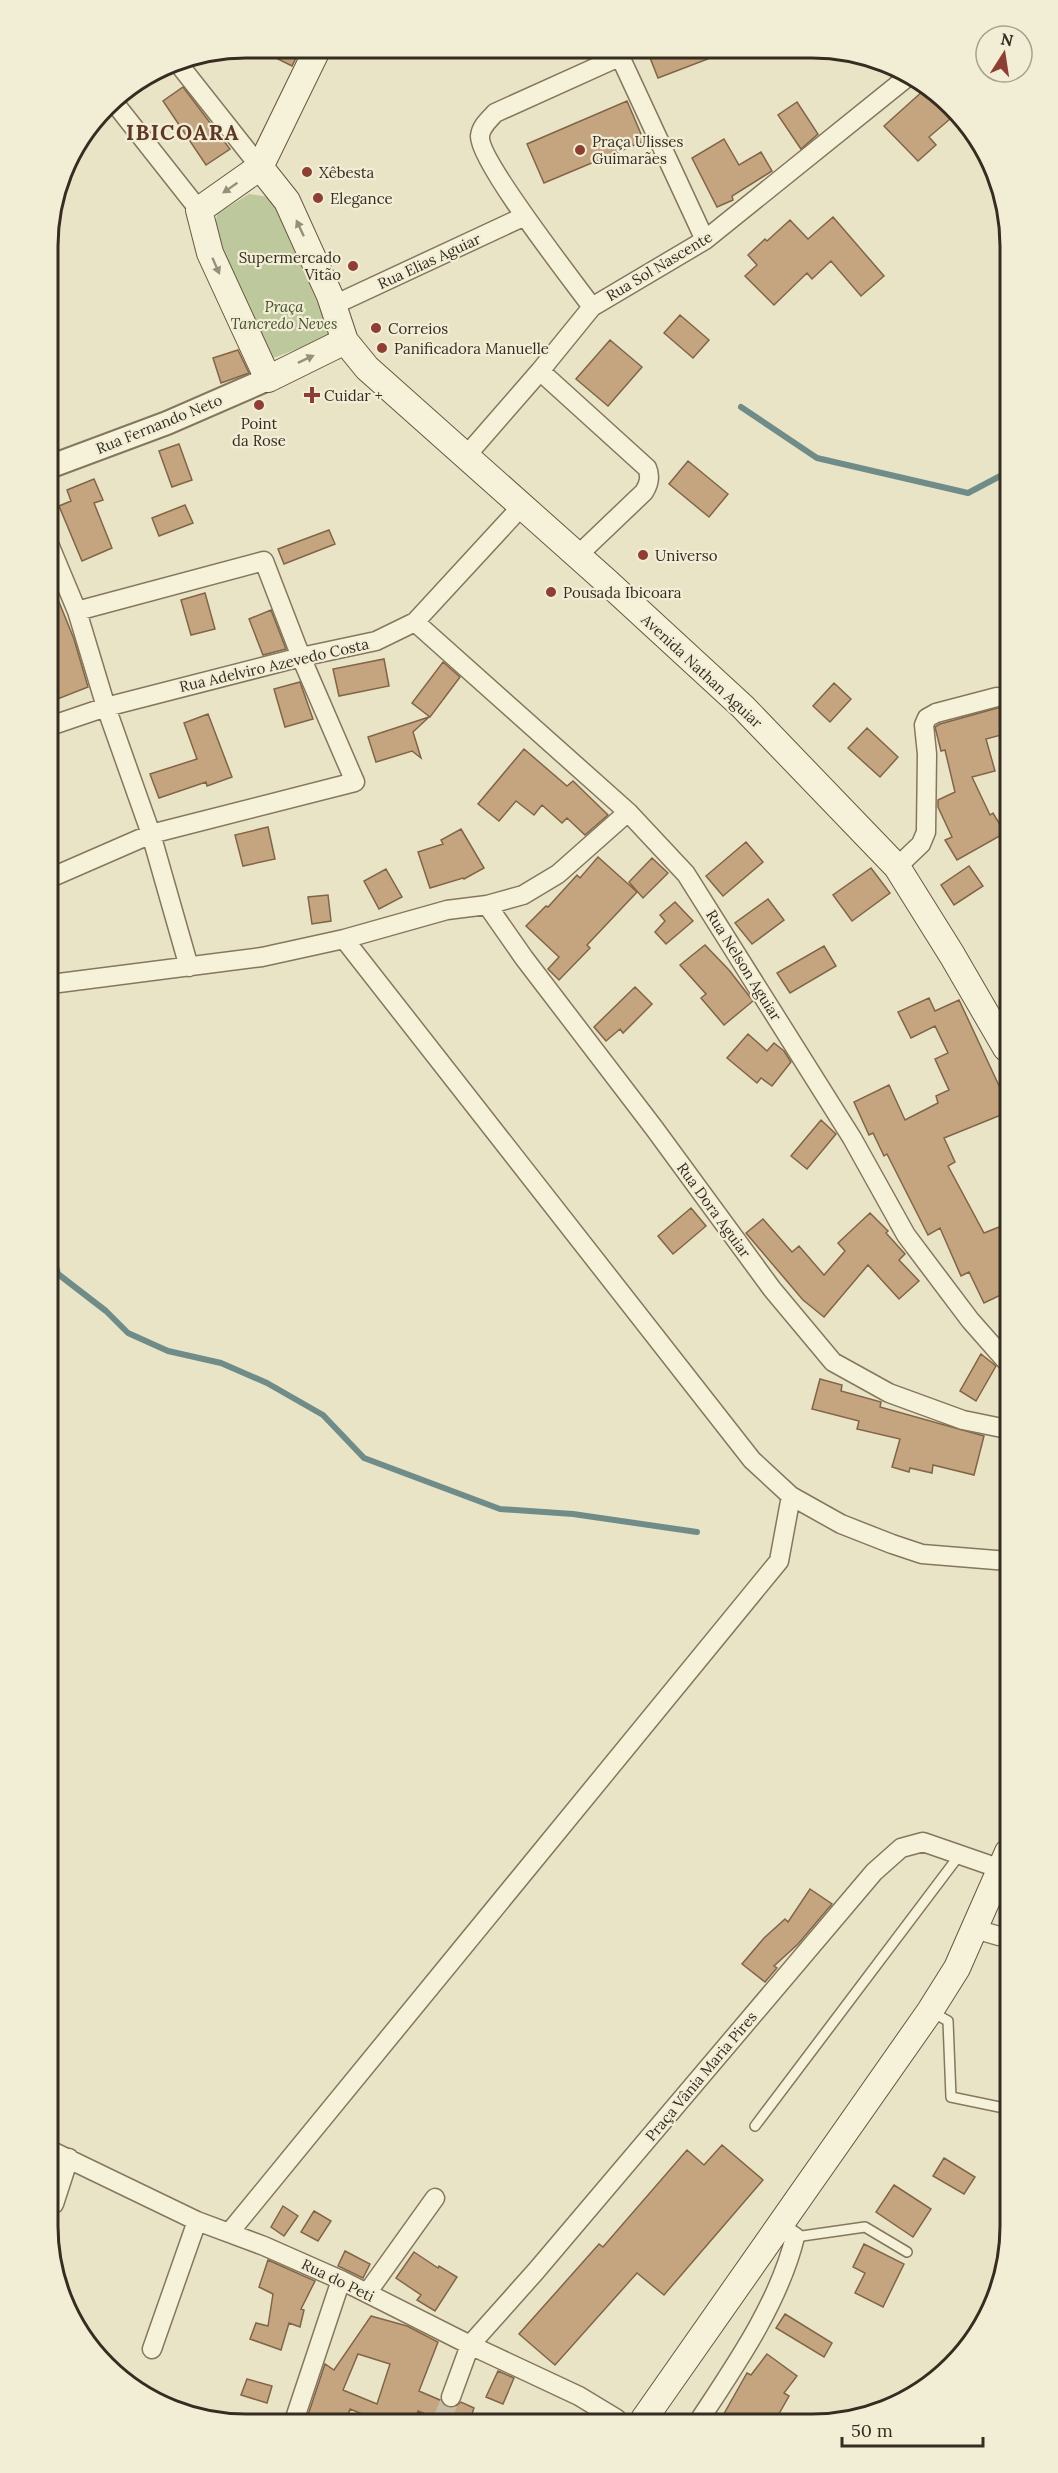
<svg xmlns="http://www.w3.org/2000/svg" width="1058" height="2473" font-family="Lora,serif">
<rect width="100%" height="100%" fill="#eae4c7"/>
<path fill="#bdc89c" d="M249,194L271,197L332,336L265,361L214,234L217,214Z"/>
<g fill="none" stroke-linecap="round" stroke-linejoin="round">
<path stroke="#6f8c89" stroke-width="6" d="M741,407L817,458L968,493L1004,474
M52,1252L58,1274L106,1311L128,1333L168,1351L221,1363L267,1383L323,1415L364,1458L500,1509L573,1514L697,1532"/>
</g>
<path fill="#c5a580" stroke="#816546" stroke-width="1.5" fill-rule="evenodd" d="M256,48H301L292,66Z
M647,50L726,51V52L658,78Z
M183,87L230,149L206,165L163,101Z
M924,90L950,119L929,137L936,145L918,161L884,126Z
M627,101L644,141L544,183L527,144Z
M797,102L818,134L801,149L778,115Z
M724,139L739,165L761,152L772,171L732,196L733,200L717,207L692,158Z
M833,217L884,276L861,296L831,261L812,279L807,273L774,305L745,276L757,265L748,255L765,239L767,241L790,220L808,239Z
M680,315L709,340L693,358L664,333Z
M610,340L642,367L608,406L576,379Z
M238,350L249,373L221,383L213,358Z
M179,444L192,480L172,487L159,451Z
M688,461L728,494L709,517L669,484Z
M94,479L103,500L94,503L112,548L82,561L59,506L71,501L67,490Z
M185,505L193,523L159,536L152,518Z
M329,530L335,544L284,564L278,549Z
M50,580L74,639L88,687L50,702Z
M205,593L215,629L191,635L181,600Z
M271,610L286,649L263,655L249,619Z
M384,659L389,686L339,696L333,669Z
M443,662L460,677L430,717L412,703Z
M300,682L313,719L285,727L274,689Z
M834,683L851,699L830,722L813,706Z
M1001,707L1005,720V734L986,739L995,771L972,777L990,815L993,813L1005,833L957,860L945,840L952,837L938,807V800L955,792L945,750L941,751L935,727L940,724Z
M208,714L232,777L207,786L206,782L159,798L150,774L197,759L184,723Z
M429,717L413,732L421,758L412,751L376,762L368,737Z
M867,728L898,757L880,777L848,748Z
M524,749L567,786L573,781L608,815L585,835L567,818L562,823L542,805L534,815L516,801L499,821L478,804Z
M268,827L275,859L243,866L235,835Z
M461,829L484,868L464,879L463,878L430,888L418,852L443,844L441,840Z
M746,842L763,862L723,896L706,876Z
M598,857L637,892L587,945L590,948L559,980L548,969L559,957L526,926L546,906L548,907L577,875L580,878Z
M652,858L668,873L643,898L629,882Z
M969,866L983,886L954,905L941,885Z
M871,868L890,893L852,921L833,895Z
M386,869L402,897L379,909L364,881Z
M328,895L331,921L312,924L308,897Z
M768,899L784,920L752,944L735,923Z
M675,902L693,921L666,944L655,932L665,921L660,915Z
M705,945L729,970L753,1001L724,1025L701,998L706,994L680,965Z
M824,946L836,966L790,993L777,973Z
M635,987L652,1004L623,1033L620,1029L606,1041L594,1027Z
M929,998L935,1011L959,1000L1002,1092L1006,1090V1113L944,1138L955,1162L948,1166L984,1233L999,1227L1007,1243V1292L984,1303L969,1272L961,1276L940,1228L928,1235L887,1154L884,1156L873,1133L869,1135L854,1102L889,1085L905,1120L938,1103L936,1096L949,1090L935,1059L948,1053L935,1026L911,1038L898,1012Z
M748,1034L767,1051L774,1043L784,1051L791,1062L772,1086L761,1078L757,1083L727,1058Z
M821,1120L836,1134L807,1169L791,1156Z
M691,1208L706,1226L673,1254L658,1236Z
M870,1213L888,1231L886,1233L905,1254L899,1260L919,1281L899,1299L868,1265L824,1317L803,1300L746,1233L763,1219L792,1252L799,1246L824,1275L845,1251L838,1243Z
M981,1354L996,1366L976,1401L960,1391Z
M820,1379L842,1385L841,1391L881,1402L880,1407L984,1436L974,1475L933,1465L932,1473L910,1468L909,1472L892,1467L900,1439L857,1429L859,1421L812,1409Z
M810,1889L832,1904L798,1944L774,1966L777,1968L765,1982L742,1964L764,1938L785,1919L788,1922Z
M722,2145L763,2180L664,2295L637,2273L555,2365L519,2334L599,2244L603,2247L687,2150L704,2165Z
M944,2158L975,2177L964,2194L933,2176Z
M894,2185L931,2209L913,2237L876,2212Z
M283,2206L298,2216L284,2236L271,2227Z
M314,2211L331,2221L318,2241L301,2232Z
M864,2244L904,2264L883,2307L855,2293L865,2273L853,2267Z
M345,2251L370,2264L363,2278L338,2266Z
M414,2252L438,2268L439,2266L457,2277L435,2311L417,2300L421,2295L396,2278Z
M268,2260L315,2281L301,2309L304,2310L300,2327L289,2323L281,2350L250,2339L256,2323L268,2326L273,2294L259,2287Z
M785,2314L832,2343L824,2357L776,2328Z
M371,2316L407,2326L438,2342L419,2391L440,2400L448,2408H453L461,2402L474,2408L470,2420H441L418,2411L415,2420L371,2421L372,2418L350,2409L346,2421H306L325,2364L334,2370ZM358,2354L390,2364L377,2404L343,2390Z
M767,2354L797,2376L784,2393L789,2396L776,2419H721L747,2373L751,2375Z
M498,2371L514,2378L503,2404L486,2397Z
M247,2379L272,2386L267,2403L241,2395Z"/>
<g fill="none" stroke-linecap="round" stroke-linejoin="round">
<path stroke="#c6bfa6" stroke-width="18" stroke-dasharray="18 9" stroke-linecap="butt" d="M442,2420L451,2397"/>
<defs>
<path id="service" d="M932,2012L948,2021L951,2097L1009,2109
M755,2126L961,1853
M795,2237L865,2227L907,2252"/>
<path id="minor" d="M617,50L705,240
M177,62L260,167
M113,101L199,210
M334,305L525,216
M592,307C573,281 478,160 480,136C481,126 489,120 495,113L619,57
M540,371L647,468C651,477 649,484 644,492L577,556
M466,456L540,371L592,307L705,240L905,79
M49,544L77,611L106,707L151,834L189,967
M415,622L628,812L686,874L852,1138L906,1235L970,1320L1007,1362
M50,726L106,707L301,657L376,641L415,622L521,507
M897,867L921,844L926,832L927,754L924,725L927,718L936,713L997,697
M50,878L151,834L355,782L301,657L264,561L77,611
M487,905L524,958L654,1128L772,1289L833,1362L889,1393L963,1420L1007,1429
M344,939L752,1460L791,1496L841,1524L892,1544L922,1554L1008,1561
M51,984L262,957L344,939L447,910L487,905L523,895L558,874L628,812
M975,1929L999,1936H1009
M54,2152L197,2221L264,2246L341,2280L470,2345L579,2396L617,2419
M54,2204L69,2158
M229,2233L779,1561L791,1496
M367,2293L435,2198
M152,2349L197,2221
M451,2397L470,2345L536,2271L874,1872L901,1848L923,1842L1001,1869
M700,2419C737,2363 779,2302 795,2237L779,2226
M294,2421L341,2280"/>
<path id="tertiary" d="M49,467L167,423L268,379"/>
<path id="secondary" d="M318,48L260,167L199,210L210,253L268,379L345,341
M260,167L287,201L330,296L345,341L367,368L605,580L743,707L897,867L952,955L1006,1048
M644,2419L930,2011L957,1968L1008,1852"/>
</defs>
<use href="#service" stroke="#84775e" stroke-width="12"/>
<use href="#minor" stroke="#84775e" stroke-width="21"/>
<use href="#tertiary" stroke="#84775e" stroke-width="26"/>
<use href="#secondary" stroke="#665841" stroke-width="28"/>
<use href="#service" stroke="#f6f1d9" stroke-width="9"/>
<use href="#minor" stroke="#f6f1d9" stroke-width="18"/>
<use href="#tertiary" stroke="#f6f1d9" stroke-width="22"/>
<use href="#secondary" stroke="#f6f1d9" stroke-width="26"/>
</g>
<defs><path id="oneway-solid" d="M-6-.8H1V-3.2L6.5 0L1 3.2V.8H-6Z" transform="scale(1.5)"/></defs>
<g fill="#968f7c">
<use href="#oneway-solid" transform="translate(230 188) rotate(145)"/>
<use href="#oneway-solid" transform="translate(300 228) rotate(-115)"/>
<use href="#oneway-solid" transform="translate(216 266) rotate(66)"/>
<use href="#oneway-solid" transform="translate(306 359) rotate(-25)"/>
</g>
<g fill="#8e3e33" stroke="#f2eed6" stroke-width="2">
<circle cx="580" cy="150" r="6"/>
<circle cx="307" cy="172" r="6"/>
<circle cx="318" cy="198" r="6"/>
<circle cx="353" cy="266" r="6"/>
<circle cx="376" cy="328" r="6"/>
<circle cx="382" cy="348" r="6"/>
<path d="M309 386h6v6h6v6h-6v6h-6v-6h-6v-6h6z"/>
<circle cx="259" cy="405" r="6"/>
<circle cx="643" cy="555" r="6"/>
<circle cx="551" cy="592" r="6"/>
</g>
<g text-anchor="middle" dominant-baseline="central" stroke-width="4.5" stroke-linejoin="round" paint-order="stroke">
<g font-size="15" fill="#362d20" stroke="#f2eed6" text-anchor="start">
<text x="592" y="141">Praça Ulisses<tspan x="592" dy="17">Guimarães</tspan></text>
<text x="319" y="172">Xêbesta</text>
<text x="330" y="198">Elegance</text>
<text x="341" y="257" text-anchor="end">Supermercado<tspan x="341" dy="17">Vitão</tspan></text>
<text x="388" y="328">Correios</text>
<text x="394" y="348">Panificadora Manuelle</text>
<text x="324" y="395">Cuidar +</text>
<text x="259" y="423" text-anchor="middle">Point<tspan x="259" dy="17">da Rose</tspan></text>
<text x="655" y="555">Universo</text>
<text x="563" y="592">Pousada Ibicoara</text>
</g>
<g font-size="15" fill="#362d20" stroke="#f2eed6">
<text transform="translate(429 261) rotate(-25)">Rua Elias Aguiar</text>
<text transform="translate(659 266) rotate(-31)">Rua Sol Nascente</text>
<text transform="translate(159 424) rotate(-22)">Rua Fernando Neto</text>
<text transform="translate(274 665) rotate(-13)">Rua Adelviro Azevedo Costa</text>
<text transform="translate(702 671) rotate(43)">Avenida Nathan Aguiar</text>
<text transform="translate(744 965) rotate(58)">Rua Nelson Aguiar</text>
<text transform="translate(714 1210) rotate(54)">Rua Dora Aguiar</text>
<text transform="translate(701 2076) rotate(-50)">Praça Vânia Maria Pires</text>
<text transform="translate(338 2280) rotate(26)">Rua do Peti</text>
</g>
<g font-size="15" font-style="italic" fill="#425129" stroke="#f2eed6">
<text x="284" y="306">Praça<tspan x="284" dy="17">Tancredo Neves</tspan></text>
</g>
<g font-size="21" font-weight="bold" letter-spacing="1.5" fill="#5f3724" stroke="#f2eed6">
<text x="183" y="132">IBICOARA</text>
</g>
</g>
<path d="M0 0H1058V2473H0ZM246 58H812A188 188 0 0 1 1000 246V2226A188 188 0 0 1 812 2414H246A188 188 0 0 1 58 2226V246A188 188 0 0 1 246 58Z" fill="#f2eed6" fill-rule="evenodd"/>
<path fill="none" stroke="#362d20" stroke-width="3" d="M246 58H812A188 188 0 0 1 1000 246V2226A188 188 0 0 1 812 2414H246A188 188 0 0 1 58 2226V246A188 188 0 0 1 246 58Z"/>
<g transform="translate(1004 54) rotate(12)"><circle r="28" fill="#f2eed6" stroke="#a7a18d" stroke-width="1.5"/>
<path d="M0-4.5L10 22L0 15L-10 22Z" fill="#8e3e33"/>
<text y="-9" font-size="16" font-weight="bold" text-anchor="middle" fill="#362d20">N</text>
</g>
<path d="M842 2437v9h141v-9" fill="none" stroke="#362d20" stroke-width="3"/>
<text x="851" y="2437" font-size="18" fill="#362d20" stroke="#f2eed6" stroke-width="4.5" paint-order="stroke">50 m</text>
</svg>
